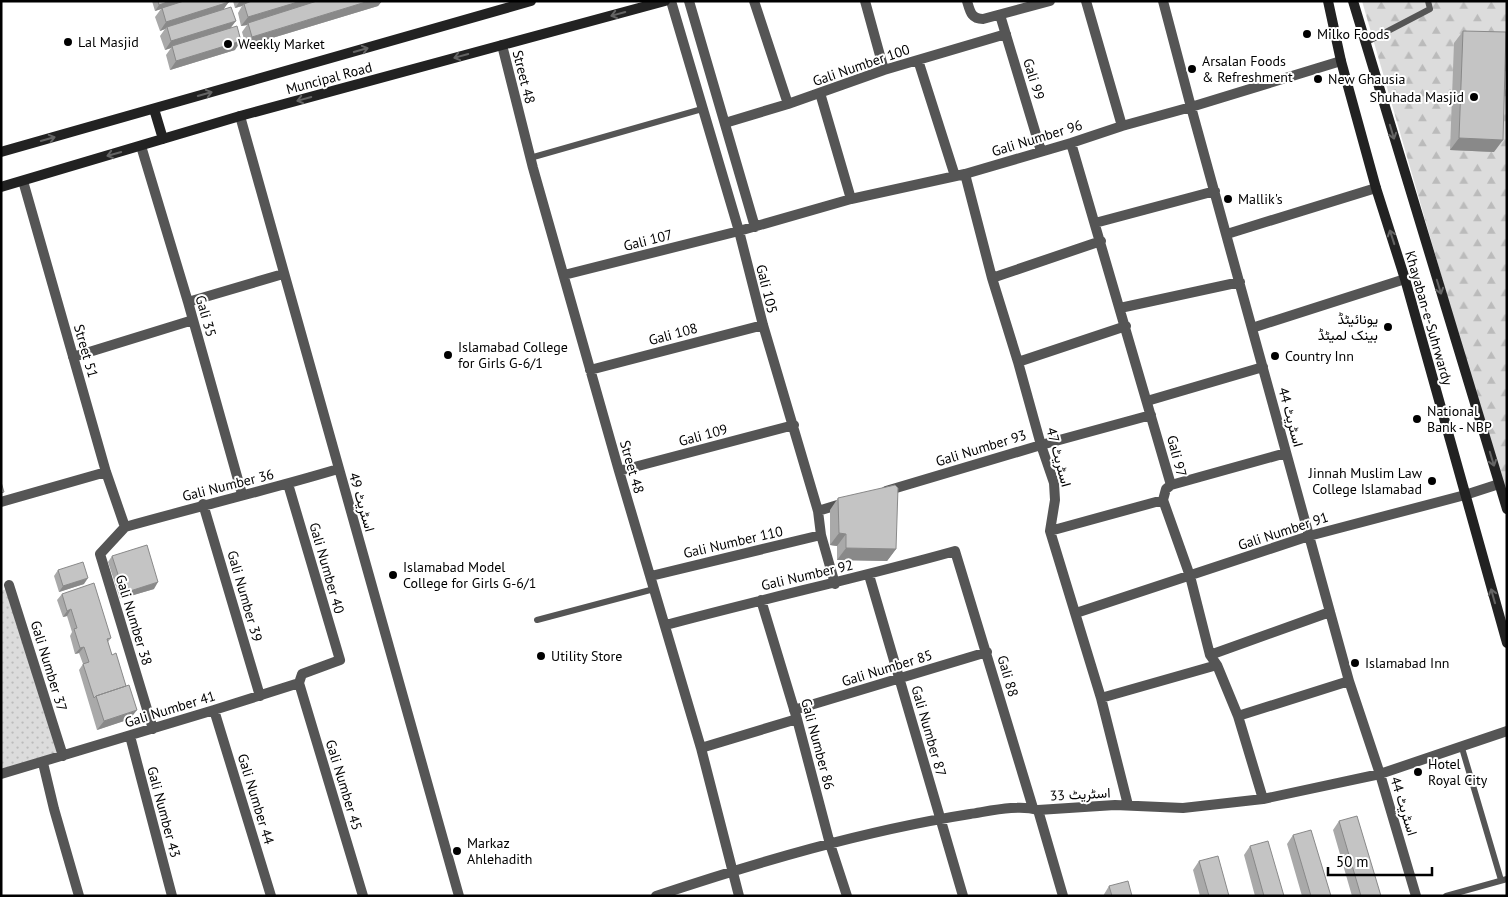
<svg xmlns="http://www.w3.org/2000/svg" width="1508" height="897" font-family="'PT Sans',Vazirmatn,sans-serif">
<defs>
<pattern id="grass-dots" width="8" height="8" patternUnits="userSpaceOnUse" patternTransform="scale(1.25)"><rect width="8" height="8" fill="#dcdcdc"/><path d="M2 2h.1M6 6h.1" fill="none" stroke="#bbb" stroke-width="1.8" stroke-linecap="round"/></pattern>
<pattern id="forest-firs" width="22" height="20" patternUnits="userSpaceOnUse" patternTransform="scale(1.25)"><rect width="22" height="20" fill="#dcdcdc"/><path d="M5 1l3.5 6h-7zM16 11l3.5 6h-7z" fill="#bbb"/></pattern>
</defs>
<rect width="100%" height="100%" fill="#fff"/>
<path fill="url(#grass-dots)" d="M6,589L58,755L1,770V591Z"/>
<path fill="url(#forest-firs)" d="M1362,1H1507V503Z"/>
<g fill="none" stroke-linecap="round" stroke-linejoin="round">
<path stroke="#555" stroke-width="6" d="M1365,43L1430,9L1428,1
M530,158L702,109
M537,620L654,589
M1462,748L1501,880
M1446,896L1507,879"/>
<path stroke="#555" stroke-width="10" d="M671,1L739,231L763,325L818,511L821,535L835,584
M689,1L755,227
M754,1L788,104
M865,1L884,70
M967,1C970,11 971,19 983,19L1050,1
M1086,1L1122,126
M1163,1L1191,107L1349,681L1380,774L1416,896
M1000,15L1041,151
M502,45L533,168L619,471L701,748L739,896
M918,60L955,176
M820,93L851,199
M240,116L459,896
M725,123L788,104L884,70L1006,34
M1071,143L1171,485L1166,489L1163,500L1190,576L1210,655L1217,665L1238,716L1263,799
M141,146L188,302L242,494
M965,174L992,278L1018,362L1041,445L1054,483L1055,500L1050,531L1101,698L1128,805
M23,181L106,472L125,527
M1095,223L1215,191
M1227,234L1376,188
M564,275L739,231L851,199L965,174L1071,143L1122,126L1191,107L1341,61
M992,278L1101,241
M188,302L283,274
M1120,308L1240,282
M1252,328L1405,279
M73,357L193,320
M1018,362L1126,326
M590,370L763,325
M1147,401L1263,367
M619,471L794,425
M1171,485L1286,453
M886,491L1041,445L1151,415
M1,502L106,472
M203,504L260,696
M818,511L844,503
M125,527C196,507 268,490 338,469
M125,527L100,554L153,729
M1050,531L1163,500
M869,575L963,896
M651,576L821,535
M9,585L63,756
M761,600L797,719L830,844L847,896
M1076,613L1309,536L1465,495L1499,484
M666,625C762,599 859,578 955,551L1033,808
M1210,655L1330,612
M299,683L363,896
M1101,698L1217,665
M214,710L271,896
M794,710L987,652
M1238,716L1349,681
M130,736L172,896
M701,748L797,719
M43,763L54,809L79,896
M1,774L214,710L299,683L302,674L340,660L288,484
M1038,810L1063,896
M656,896C758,862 863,831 970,814C990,811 1019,804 1038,810L1115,805L1183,808L1263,799L1380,774L1507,731"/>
<path stroke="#222" stroke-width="10" d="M1328,1L1341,61L1376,188L1405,279L1507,643
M1353,1L1507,509
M154,109L163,139
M1,152L531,1
M1,187L240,116L665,1"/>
</g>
<path fill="#a9a9a9" d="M152,1H228L224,9L231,28L235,50L170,70L166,55L171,48L165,50L160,36L165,29L160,31L155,17L161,9L155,11Z
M233,1H382L378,6L246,46L242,32L247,25L241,26L238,13L242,6L235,8Z
M1463,31L1494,152L1450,150L1454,43Z
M838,498L896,549L887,561L837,560V546L830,545V510Z
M112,556L154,589L120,599L108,562Z
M58,570L84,584L59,592L54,576Z
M62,594L111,638L108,642L130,719L97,730L79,670L83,664L79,653L75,654L70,636L72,632L67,616L63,617L57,600Z
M1339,821L1381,896H1352L1333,830Z
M1293,835L1331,896H1302L1287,844Z
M1250,846L1284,896H1255L1244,855Z
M1199,861L1229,896H1200L1193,870Z
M1109,886L1132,896H1103Z"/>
<path fill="#898989" d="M170,1H186L155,11L159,5Z
M240,1H258L244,4L242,6L235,8Z
M301,1H325L248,23L247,25L241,26L248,17Z
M369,1H382L378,6L246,46L252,37Z
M229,2L222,11L167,27L165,29L160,31L166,22Z
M236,21L229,30L172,46L171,48L165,50L171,41Z
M241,41L235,50L170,70L176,61Z
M1459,138L1503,140L1494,152L1450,150Z
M839,533L846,534L837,546L830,545Z
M846,548L896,549L887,561L837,560Z
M88,578L84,584L59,592L63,586Z
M158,582L154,589L120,599L124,593Z
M71,609L67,616L63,617L67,611Z
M84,647L79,653L75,654L80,648Z
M137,710L130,719L97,730L104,721Z"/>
<path fill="#c4c4c4" stroke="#898989" d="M158,1H170L159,5Z
M184,1H228L229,2L166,22L162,8Z
M252,1H301L248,17L244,4Z
M317,1H369L252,37L248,23Z
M231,7L236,21L171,41L167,27Z
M237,26L241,41L176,61L172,46Z
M1463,31L1506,32L1503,140L1459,138Z
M1,482L4,492L1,493Z
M895,485L898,488L896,549L846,548V534L839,533L838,498Z
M147,545L158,582L124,593L112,556Z
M83,562L88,578L63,586L58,570Z
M94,583L111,638L107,639L112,655L116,653L126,686L96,696L94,698L83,664L89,662L84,647L80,648L74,629L77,628L71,609L67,611L62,594Z
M129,685L137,710L104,721L96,696Z
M1357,816L1381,896H1361L1339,821Z
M1311,830L1331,896H1311L1293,835Z
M1268,841L1284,896H1264L1250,846Z
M1218,856L1229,896H1209L1199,861Z
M1128,881L1132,896H1112L1109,886Z"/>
<defs><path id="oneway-shaft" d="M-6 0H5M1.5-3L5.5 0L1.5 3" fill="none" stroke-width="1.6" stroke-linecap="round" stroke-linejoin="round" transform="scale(1.25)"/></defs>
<g stroke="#646464">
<use href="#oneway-shaft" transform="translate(618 14) rotate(165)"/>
<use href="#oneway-shaft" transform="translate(361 50) rotate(-16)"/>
<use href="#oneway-shaft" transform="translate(461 56) rotate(165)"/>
<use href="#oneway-shaft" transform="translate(205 94) rotate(-16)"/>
<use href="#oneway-shaft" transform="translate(304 99) rotate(165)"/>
<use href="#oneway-shaft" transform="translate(1392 132) rotate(73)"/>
<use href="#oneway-shaft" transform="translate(48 139) rotate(-16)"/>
<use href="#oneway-shaft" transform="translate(114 154) rotate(164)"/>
<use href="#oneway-shaft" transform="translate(1392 237) rotate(-108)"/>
<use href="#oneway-shaft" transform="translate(1439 287) rotate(73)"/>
<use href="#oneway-shaft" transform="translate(1492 459) rotate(73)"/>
<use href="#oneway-shaft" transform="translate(1493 596) rotate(-106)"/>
</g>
<g fill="#000" stroke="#fff" stroke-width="2">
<circle cx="1307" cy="34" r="5"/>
<circle cx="68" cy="42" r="5"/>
<circle cx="228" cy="44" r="5"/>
<circle cx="1192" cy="69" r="5"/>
<circle cx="1318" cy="79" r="5"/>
<circle cx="1474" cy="97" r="5"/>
<circle cx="1228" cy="199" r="5"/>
<circle cx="1388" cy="327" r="5"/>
<circle cx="448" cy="355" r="5"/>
<circle cx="1275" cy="356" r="5"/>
<circle cx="1417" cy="419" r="5"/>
<circle cx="1432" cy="481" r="5"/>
<circle cx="393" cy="575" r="5"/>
<circle cx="541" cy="656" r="5"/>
<circle cx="1355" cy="663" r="5"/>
<circle cx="1418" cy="772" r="5"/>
<circle cx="457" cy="851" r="5"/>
</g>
<g text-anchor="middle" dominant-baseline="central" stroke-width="4" stroke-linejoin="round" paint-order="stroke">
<g font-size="14" fill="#000" stroke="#fff" text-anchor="start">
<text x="1317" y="34">Milko Foods</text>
<text x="78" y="42">Lal Masjid</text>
<text x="238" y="44">Weekly Market</text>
<text x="1202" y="61">Arsalan Foods<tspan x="1202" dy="16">&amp; Refreshment</tspan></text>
<text x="1328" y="79">New Ghausia</text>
<text x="1464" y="97" text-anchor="end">Shuhada Masjid</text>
<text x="1238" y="199">Mallik's</text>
<text x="1378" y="319" text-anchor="end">یونائیٹڈ<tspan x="1378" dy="16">بینک لمیٹڈ</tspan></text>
<text x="458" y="347">Islamabad College<tspan x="458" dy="16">for Girls G-6/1</tspan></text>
<text x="1285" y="356">Country Inn</text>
<text x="1427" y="411">National<tspan x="1427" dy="16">Bank - NBP</tspan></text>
<text x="1422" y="473" text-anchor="end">Jinnah Muslim Law<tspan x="1422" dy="16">College Islamabad</tspan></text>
<text x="403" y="567">Islamabad Model<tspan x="403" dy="16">College for Girls G-6/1</tspan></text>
<text x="551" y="656">Utility Store</text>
<text x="1365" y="663">Islamabad Inn</text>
<text x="1428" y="764">Hotel<tspan x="1428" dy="16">Royal City</tspan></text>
<text x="467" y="843">Markaz<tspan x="467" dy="16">Ahlehadith</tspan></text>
</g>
<g font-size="14" fill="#000" stroke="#fff">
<text transform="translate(861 65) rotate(-19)">Gali Number 100</text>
<text transform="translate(524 77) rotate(76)">Street 48</text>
<text transform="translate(329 78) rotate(-15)">Muncipal Road</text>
<text transform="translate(1034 79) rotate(73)">Gali 99</text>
<text transform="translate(1037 138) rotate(-17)">Gali Number 96</text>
<text transform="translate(648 240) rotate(-14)">Gali 107</text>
<text transform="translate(767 289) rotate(76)">Gali 105</text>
<text transform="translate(206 316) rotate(74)">Gali 35</text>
<text transform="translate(1429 318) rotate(74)">Khayaban-e-Suhrwardy</text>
<text transform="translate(673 334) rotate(-15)">Gali 108</text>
<text transform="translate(86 351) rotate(74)">Street 51</text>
<text transform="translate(1291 417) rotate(75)">اسٹریٹ 44</text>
<text transform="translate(703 435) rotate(-15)">Gali 109</text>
<text transform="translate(981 448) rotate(-17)">Gali Number 93</text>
<text transform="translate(1177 456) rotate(76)">Gali 97</text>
<text transform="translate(1059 457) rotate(75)">اسٹریٹ 47</text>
<text transform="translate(632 467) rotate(74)">Street 48</text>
<text transform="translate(228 485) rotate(-14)">Gali Number 36</text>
<text transform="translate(362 502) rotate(74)">اسٹریٹ 49</text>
<text transform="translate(1283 531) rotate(-18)">Gali Number 91</text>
<text transform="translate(733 542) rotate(-13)">Gali Number 110</text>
<text transform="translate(327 568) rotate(74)">Gali Number 40</text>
<text transform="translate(807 575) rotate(-13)">Gali Number 92</text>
<text transform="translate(245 596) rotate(74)">Gali Number 39</text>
<text transform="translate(134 620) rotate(73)">Gali Number 38</text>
<text transform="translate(49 666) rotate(73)">Gali Number 37</text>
<text transform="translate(887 668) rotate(-17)">Gali Number 85</text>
<text transform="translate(1008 676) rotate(74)">Gali 88</text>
<text transform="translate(170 709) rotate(-17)">Gali Number 41</text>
<text transform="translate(929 731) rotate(74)">Gali Number 87</text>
<text transform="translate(818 744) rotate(75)">Gali Number 86</text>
<text transform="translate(344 785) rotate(73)">Gali Number 45</text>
<text transform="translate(1080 794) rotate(-3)">اسٹریٹ 33</text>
<text transform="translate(256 799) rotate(73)">Gali Number 44</text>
<text transform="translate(1404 806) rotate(73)">اسٹریٹ 44</text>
<text transform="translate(164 812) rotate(75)">Gali Number 43</text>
</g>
</g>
<rect width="1508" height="897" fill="none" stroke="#000000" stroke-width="5"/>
<path d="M1328 867v8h104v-8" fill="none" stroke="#000000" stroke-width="2.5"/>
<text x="1336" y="867" font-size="15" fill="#000000" stroke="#ffffff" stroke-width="4" paint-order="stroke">50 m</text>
</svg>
